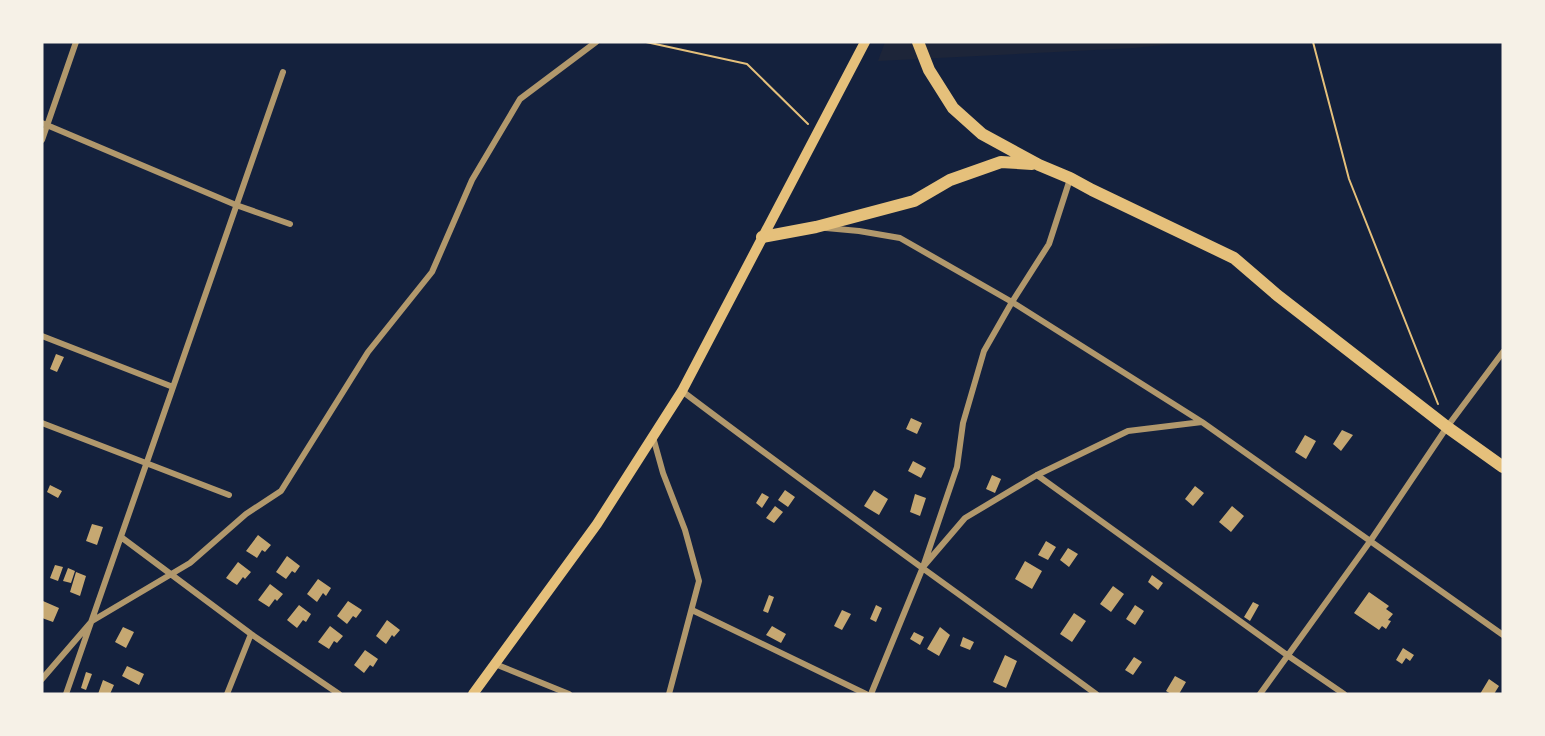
<svg xmlns="http://www.w3.org/2000/svg" width="1545" height="736" font-family="'Fira Sans',sans-serif">
<rect width="100%" height="100%" fill="#14213d"/>
<path fill="#1d2539" d="M885,42H1192L1134,48L878,61Z"/>
<path fill="#c6a872" d="M56,354L64,357L57,372L50,369Z
M911,418L922,423L917,434L906,429Z
M1342,430L1353,435L1341,451L1333,444Z
M1305,435L1316,441L1306,459L1295,452Z
M913,461L926,468L921,478L908,471Z
M992,475L1001,479L995,493L986,489Z
M50,485L62,491L58,498L47,492Z
M1195,486L1204,493L1193,506L1185,499Z
M785,490L795,497L788,507L778,500Z
M874,490L888,499L879,515L864,506Z
M762,493L769,497L762,508L756,503Z
M915,494L926,498L920,516L910,512Z
M775,506L783,512L774,523L766,518Z
M1232,506L1244,516L1231,532L1219,522Z
M92,524L103,527L97,545L86,541Z
M258,535L271,545L265,552L262,550L257,558L246,551Z
M1046,541L1056,547L1048,560L1038,555Z
M1068,548L1078,554L1069,567L1060,560Z
M287,556L300,566L295,573L292,571L286,579L276,572Z
M1025,561L1042,571L1032,589L1015,579Z
M238,562L251,572L245,579L243,577L237,585L226,578Z
M55,565L63,567L58,581L50,578Z
M68,568L75,571L71,583L63,581Z
M76,572L86,576L80,596L70,592Z
M1152,575L1163,583L1158,590L1148,582Z
M318,579L331,588L326,596L323,593L317,602L307,594Z
M270,584L283,594L277,601L275,599L269,607L258,600Z
M1113,586L1124,594L1111,612L1100,604Z
M1369,592L1389,606L1386,609L1393,614L1388,620L1391,621L1386,629L1382,626L1379,630L1354,613Z
M769,595L774,597L768,613L763,611Z
M43,601L59,608L53,622L42,618Z
M348,601L362,610L356,618L353,616L347,624L337,616Z
M1253,602L1259,605L1250,621L1244,617Z
M299,605L311,614L306,622L303,620L297,628L287,620Z
M876,605L882,608L876,622L870,619Z
M1135,605L1144,611L1135,625L1126,619Z
M842,610L851,614L842,630L834,626Z
M1074,613L1086,621L1072,642L1060,634Z
M387,620L400,630L394,637L392,635L386,644L376,636Z
M330,626L343,636L337,643L334,641L329,649L318,642Z
M772,626L786,634L781,643L766,635Z
M123,627L134,632L126,648L115,642Z
M940,627L950,635L939,656L927,649Z
M914,632L924,637L920,645L910,639Z
M963,637L974,642L970,650L960,646Z
M1403,648L1414,655L1410,661L1406,658L1402,664L1396,660Z
M365,650L378,659L373,667L370,665L364,673L354,665Z
M1005,655L1017,661L1006,688L993,682Z
M1134,657L1142,662L1133,675L1125,670Z
M127,666L144,674L139,685L122,676Z
M86,672L92,674L86,690L81,688Z
M1175,676L1186,682L1179,694H1171L1166,691Z
M1489,679L1499,686L1494,694H1480Z
M103,680L114,685L110,694H98Z"/>
<g fill="none" stroke-linecap="round" stroke-linejoin="round">
<path stroke="#e5c07b" stroke-width="2" d="M646,42L747,64L808,124
M1313,42L1349,179L1438,404"/>
<path stroke="#b1986c" stroke-width="6" d="M42,123L236,205L290,224
M42,140L76,42
M826,228L859,231L900,238L1012,302L1202,422L1503,635
M42,336L173,387
M682,391C818,494 958,593 1096,694
M42,423L229,495
M653,437L663,473L685,530L699,581L669,694
M1037,475L1287,655L1344,694
M121,537L251,634L339,694
M924,564L957,467L963,423L984,351L1012,302L1049,244L1070,179
M692,610L866,694
M495,664L569,694
M42,679L92,621L190,563L246,514L281,491L368,352L432,272L472,180L520,99L596,42
M66,694L283,72
M227,694L251,634
M871,694L923,567L965,518L1037,475L1128,431L1202,422
M1260,694L1371,540L1447,427L1503,352"/>
<path stroke="#e5c07b" stroke-width="10" d="M473,694L597,524L682,391L865,42"/>
<path stroke="#e5c07b" stroke-width="12" d="M918,42L929,70L953,108L982,134L1039,165L1070,178L1092,190L1234,258L1277,295L1447,427L1503,467
M762,237L816,227L914,201L950,180L1001,162L1032,164"/>
</g>
<rect width="1545" height="736" fill="none" stroke="#f6f1e7" stroke-width="87"/>
</svg>
